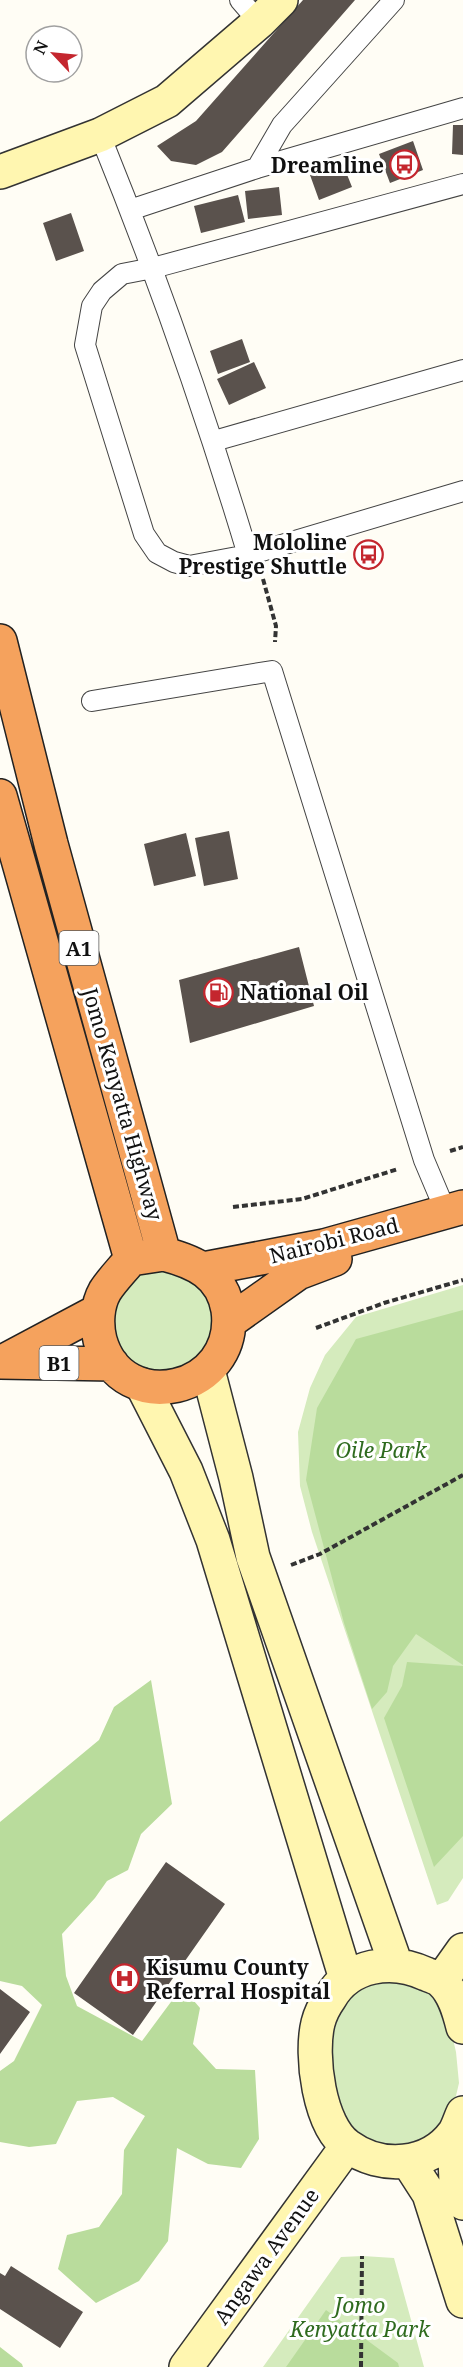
<svg xmlns="http://www.w3.org/2000/svg" width="463" height="2367" font-family="'Noto Serif',serif">
<rect width="100%" height="100%" fill="#fffdf5"/>
<path fill="#d5ebbd" d="M139,1268L204,1276L222,1334L177,1383L111,1355V1298Z
M463,1285V1878L448,1901L437,1905L312,1532L300,1486L298,1432L310,1388L325,1355L356,1317Z
M381,1980L408,1986L430,1994L449,2022L456,2052L459,2083L452,2113L436,2141L381,2151L356,2132L341,2112L331,2063L332,2022L355,1990Z
M363,2256L394,2258L424,2367H263L341,2257Z"/>
<path fill="#b9dc9c" d="M463,1310V1665L416,1634L393,1666L387,1692L372,1709L344,1623L306,1480L317,1408L356,1339Z
M407,1662L463,1666V1836L434,1867L384,1718L402,1686Z
M151,1680L172,1804L141,1834L128,1870L107,1881L95,1898L62,1934L66,1976L77,2006L142,2041L182,1987L200,2008L193,2044L216,2069L255,2070L259,2139L241,2168L208,2164L177,2148L168,2241L139,2281L96,2303L58,2269L67,2235L99,2227L122,2194L124,2150L145,2116L113,2097L77,2101L56,2144L29,2147L0,2142V2071L14,2061L42,2005L22,1986L0,1981V1822L99,1740L114,1707Z
M326,2310L398,2363L399,2367H286Z
M0,2347L22,2364L23,2367H0Z"/>
<path fill="#5a524d" d="M303,0H355L222,152L196,165L171,161L157,146L196,121Z
M453,125H463V155L452,154Z
M413,141L423,170L390,183L379,154Z
M342,162L352,187L319,200L310,175Z
M279,187L282,215L248,219L245,191Z
M238,195L245,222L201,233L194,206Z
M71,213L84,251L56,261L43,223Z
M242,339L250,362L218,374L210,351Z
M254,362L266,388L229,405L217,379Z
M229,831L238,879L204,886L195,838Z
M186,833L196,876L154,886L144,844Z
M299,947L314,1006L190,1043L179,980Z
M166,1862L225,1904L133,2035L74,1993Z
M0,1989L30,2012L0,2054Z
M11,2266L83,2312L60,2348L0,2309V2273L5,2276Z"/>
<g fill="none" stroke-linecap="round" stroke-linejoin="round">
<defs>
<path id="lane" d="M240,0L259,22
M100,135C156,273 205,412 248,555
M257,168L463,108
M463,184L153,268L122,274L102,291L92,306L85,345L144,534L157,553L174,562L189,566L248,555L463,491
M130,210L257,168L282,125L394,0
M214,441L463,370
M92,701L272,671L424,1160L446,1212"/>
<path id="secondary" d="M0,172L100,135L167,101L259,22L281,0
M208,1370L236,1478L253,1557L396,1965
M142,1385L186,1471L213,1540L346,1979
M441,1981L463,1950
M463,2027C459,2011 454,1993 442,1982C438,1978 431,1976 426,1974C392,1958 349,1964 330,1998C325,2005 320,2015 318,2023C310,2055 319,2126 348,2146C381,2170 429,2167 454,2133C458,2127 460,2119 463,2113
M454,2133L456,2182L463,2203
M409,2163L429,2194L463,2301
M186,2367L347,2146"/>
<path id="highway" d="M0,641L51,844L164,1254
M0,796L131,1259
M164,1254C195,1262 222,1274 228,1310C239,1392 122,1419 100,1340C96,1324 97,1305 105,1291C112,1280 123,1269 131,1259Z
M203,1269L324,1246L463,1207
M229,1322L298,1273L335,1259
M6,1360L98,1311
M0,1362L112,1364"/>
</defs>
<use href="#lane" stroke="#444" stroke-width="22"/>
<use href="#secondary" stroke="#333" stroke-width="36"/>
<use href="#highway" stroke="#222" stroke-width="36"/>
<path stroke="#333" stroke-width="4" stroke-dasharray="6 3" stroke-linecap="butt" d="M263,579L276,626L275,642
M450,1151L463,1147
M233,1207L302,1199L398,1169
M316,1328L384,1303L463,1280
M291,1565L320,1554L463,1475
M361,2367L362,2256"/>
<use href="#lane" stroke="#fff" stroke-width="20"/>
<use href="#secondary" stroke="#fff6b0" stroke-width="33"/>
<use href="#highway" stroke="#f5a25d" stroke-width="33"/>
</g>
<defs>
<symbol id="bus-ring" viewBox="-11 -11 22 22"><circle r="9.5" fill="#fff" stroke="#c4262e" stroke-width="1.5"/><path d="M-5-6H5V4H4V6H2V4H-2V6H-4V4H-5ZM-3.5-4V0h7V-4ZM-3.5 1.2v1.5H-2V1.2ZM2 1.2v1.5H3.5V1.2Z" fill="#c4262e"/></symbol>
<symbol id="fuel-ring" viewBox="-11 -11 22 22"><circle r="9.5" fill="#fff" stroke="#c4262e" stroke-width="1.5"/><path d="M-5.5-6h7V0h2V4h1.3V-2.5L3-4.5l.8-.8L6-3V5H2.5V1h-1V6h-7ZM-4.2-4.7v3.2H.2V-4.7Z" fill="#c4262e"/></symbol>
<symbol id="hospital-ring" viewBox="-11 -11 22 22"><circle r="9.5" fill="#fff" stroke="#c4262e" stroke-width="1.5"/><path d="M-5-5h3v3.5h4V-5h3V5h-3V1.5h-4V5h-3Z" fill="#c4262e"/></symbol>
</defs>
<g fill-rule="evenodd">
<use href="#bus-ring" x="388" y="148" width="33" height="33"/>
<use href="#bus-ring" x="352" y="538" width="33" height="33"/>
<use href="#fuel-ring" x="202" y="976" width="33" height="33"/>
<use href="#hospital-ring" x="108" y="1962" width="33" height="33"/>
</g>
<g text-anchor="middle" dominant-baseline="central" stroke-width="6" stroke-linejoin="round" paint-order="stroke">
<g fill="#fff" stroke="#585858" stroke-width="1.5">
<rect x="59.5" y="931" width="39" height="34" rx="4.5"/>
<rect x="39.5" y="1346" width="39" height="34" rx="4.5"/>
</g>
<g font-size="20" font-weight="bold" fill="#111">
<text x="79" y="948">A1</text>
<text x="59" y="1363">B1</text>
</g>
<g font-size="21" font-weight="bold" fill="#111" stroke="#fff" text-anchor="end">
<text x="384" y="165">Dreamline</text>
<text x="347" y="542">Mololine<tspan x="347" dy="24">Prestige Shuttle</tspan></text>
<text x="240" y="992" text-anchor="start">National Oil</text>
<text x="146" y="1967" text-anchor="start">Kisumu County<tspan x="146" dy="24">Referral Hospital</tspan></text>
</g>
<g font-size="21" fill="#111" stroke="#fff">
<text transform="translate(123 1104) rotate(74)">Jomo Kenyatta Highway</text>
<text transform="translate(334 1240) rotate(-14)">Nairobi Road</text>
<text transform="translate(266 2256) rotate(-54)">Angawa Avenue</text>
</g>
<g font-size="21" font-style="italic" fill="#2f6b1f" stroke="#fff">
<text x="381" y="1450">Oile Park</text>
<text x="360" y="2305">Jomo<tspan x="360" dy="24">Kenyatta Park</tspan></text>
</g>
</g>
<g transform="translate(54 54) rotate(296)"><circle r="28" fill="#ffffff" stroke="#a0a0a0" stroke-width="1.5"/>
<path d="M0-4.5L10 22L0 15L-10 22Z" fill="#c4262e"/>
<text y="-9" font-size="16" font-weight="bold" text-anchor="middle" fill="#111111">N</text>
</g>
</svg>
